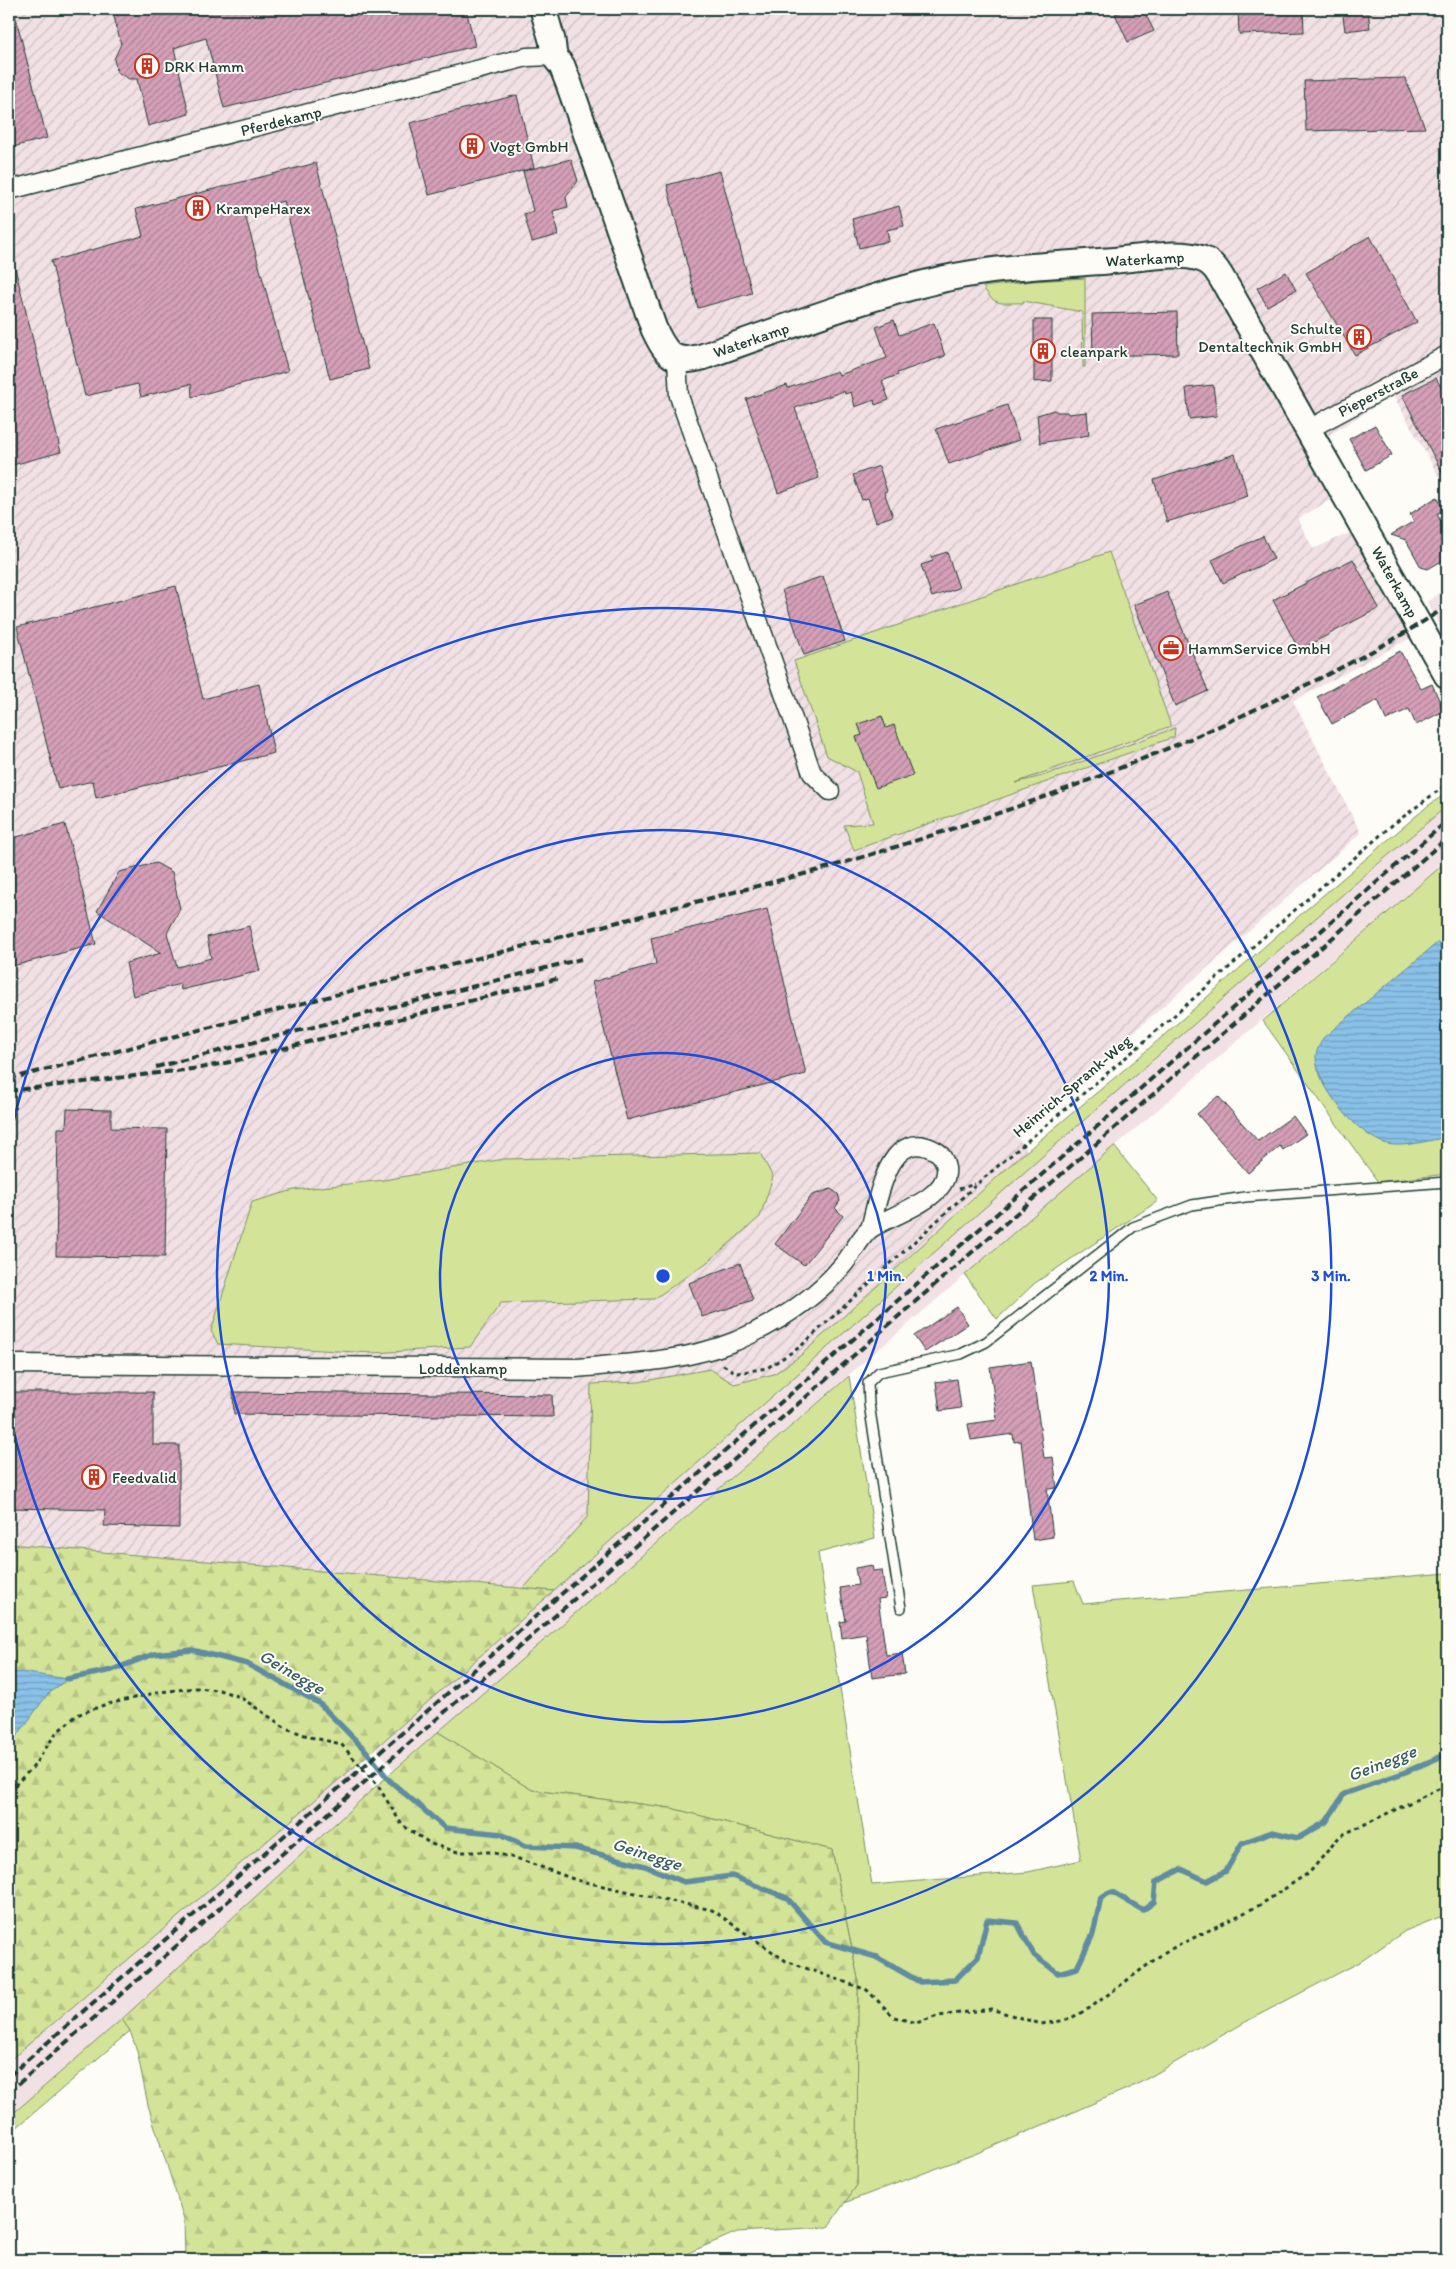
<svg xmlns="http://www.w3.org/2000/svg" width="1456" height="2269" font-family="Itim,sans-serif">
<defs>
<pattern id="industrial-furrows" width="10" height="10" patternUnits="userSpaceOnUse" patternTransform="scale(1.25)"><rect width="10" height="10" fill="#f1e0e4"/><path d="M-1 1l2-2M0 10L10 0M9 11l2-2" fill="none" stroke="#cec1c4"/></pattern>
<pattern id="forest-firs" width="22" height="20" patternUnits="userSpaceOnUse" patternTransform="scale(1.25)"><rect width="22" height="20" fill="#d3e397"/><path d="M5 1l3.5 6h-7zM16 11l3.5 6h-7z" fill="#b5c483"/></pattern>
<pattern id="water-rules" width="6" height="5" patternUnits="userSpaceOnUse" patternTransform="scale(1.25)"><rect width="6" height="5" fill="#8ac1e8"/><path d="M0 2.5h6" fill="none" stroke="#709ebd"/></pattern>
<pattern id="building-hatch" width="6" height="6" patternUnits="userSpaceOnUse" patternTransform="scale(1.25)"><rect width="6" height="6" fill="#d59fb7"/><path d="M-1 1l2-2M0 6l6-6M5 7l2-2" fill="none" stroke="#ac8396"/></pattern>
</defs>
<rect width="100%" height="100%" fill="#fdfcf7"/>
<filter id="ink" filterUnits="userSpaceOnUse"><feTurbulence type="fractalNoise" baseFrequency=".02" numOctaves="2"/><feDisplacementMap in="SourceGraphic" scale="10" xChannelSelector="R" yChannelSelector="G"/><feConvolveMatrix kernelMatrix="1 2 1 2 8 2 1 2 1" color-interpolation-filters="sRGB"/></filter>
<g filter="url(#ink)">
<path fill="#f1e0e4" d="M1447,588V638L1427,602Z
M1447,806V861L858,1367L394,1770L376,1748L1035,1162L1372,869Z
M355,1766L373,1789L122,2019L9,2117V2061Z"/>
<path fill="url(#industrial-furrows)" d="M9,9H1447V491L1393,395L1310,447L1335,497L1298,519L1313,549L1354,531L1416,635L1293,701L1361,833L1016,1135L1035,1162L554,1591L9,1544Z"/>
<path fill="#d3e397" stroke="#799066" d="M1085,278V367H1083L1082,312L1023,301V303C1000,302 996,308 983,287L1033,281Z
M1109,552L1171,726L1015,783L1042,776L1175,728L1174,737L854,850L844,825L873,823L857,772L827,756L794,661Z
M1447,793V806L1372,869L1036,1162L554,1591L523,1589L588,1516L591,1384L639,1382L710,1369L734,1384L774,1374L801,1355L1016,1160L1137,1059L1308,908L1429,805Z
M1447,861V1174L1378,1182L1263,1021Z
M1114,1146L1158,1201L1035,1283L997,1319L965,1275Z
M760,1153L773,1177L760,1217L709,1261L654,1299L501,1303L470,1347L373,1353L218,1344L211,1331L252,1202L294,1190L384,1180L504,1159Z
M849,1376L875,1538L818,1553L872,1885L1028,1872L1081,1860L1033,1585L1074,1581L1083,1604L1447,1573V1914L1405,1931L1360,1962L1249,2020L1136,2085L975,2154L844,2203L857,2185L858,1979L832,1850L671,1808L532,1790L438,1732Z
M122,2019L130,2031L9,2134V2117Z"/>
<path fill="url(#forest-firs)" stroke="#799066" d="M9,1544L554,1591L355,1766L9,2061Z
M438,1732L532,1790L671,1808L832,1850L858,1979L857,2185L828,2227L737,2232L672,2260H185L184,2219L148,2105L137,2051L130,2031L122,2019L373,1789Z"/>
<path fill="url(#water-rules)" stroke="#5f8ca0" d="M1447,941V1137C1431,1140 1403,1148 1387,1144C1359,1137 1315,1085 1316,1056C1316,1050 1321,1043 1323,1038L1437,943Z
M21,1672L67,1679L47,1695L9,1747V1673Z"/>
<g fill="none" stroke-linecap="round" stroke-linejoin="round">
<path stroke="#5f8ca0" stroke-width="5.5" d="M67,1679L112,1670L154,1654L192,1650L247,1664L319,1703L367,1752L389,1780L445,1828L501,1834L525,1846L575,1848L645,1866L684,1882L732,1876L787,1898L825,1942L876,1957L920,1982L955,1980L978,1957L987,1920L1017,1923L1034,1955L1058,1973L1077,1968L1093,1934L1101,1897L1112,1892L1143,1910L1154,1902L1156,1882L1181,1869L1207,1881L1226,1871L1242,1843L1272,1832L1298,1838L1326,1822L1344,1794L1403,1773L1447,1754"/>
</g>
<path fill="url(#building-hatch)" stroke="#1f3d34" d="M112,9H466L475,46L224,108L206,38L174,48L189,114L148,126L137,79H129L117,72L114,59L121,44Z
M1127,9H1143L1154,31L1128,42L1115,14Z
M1303,9L1304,32L1239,34L1238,10Z
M1342,9H1368L1370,28L1345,31Z
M9,11H14L47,138L9,148Z
M1405,78L1425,128L1306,131L1304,81Z
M517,95L534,168L429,195L410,123Z
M571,159L578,181L566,197L568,207L553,211L558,235L532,242L524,214L533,211L523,171Z
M316,163L369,369L330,379L284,201L244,211L288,371L192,397L191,384L141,397L138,384L85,396L51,261L143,236L136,209Z
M720,171L752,293L698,308L667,185Z
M899,206L904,226L887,230L889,241L859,248L852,219Z
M1370,236L1417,322L1355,355L1306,273Z
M14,264L61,452L9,466V265Z
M1286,272L1296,290L1267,306L1257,288Z
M1177,312L1178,354L1093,356L1092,314Z
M894,320L899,335L934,323L945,356L897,373L898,375L882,381L889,400L875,405L874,400L855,407L851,392L845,394L844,391L795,408L819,478L778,493L746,399L787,385L788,388L837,371L839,375L887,358L876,327Z
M1034,320H1052V381L1034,382Z
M1436,378L1447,398V482L1402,395Z
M1213,385L1217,416L1189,419L1186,388Z
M1007,405L1019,440L949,464L936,429Z
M1054,410L1058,412H1067L1068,414L1087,412L1089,435L1040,443L1037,415Z
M1375,425L1392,455L1366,470L1349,439Z
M1235,454L1248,496L1167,522L1154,480Z
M879,466L887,491L884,492L893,516L876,522L868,498L862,500L853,475Z
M1437,497L1444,510L1437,514L1447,533V558L1428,569L1421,567L1406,540L1391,535L1414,521L1410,514Z
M1263,536L1274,559L1223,583L1212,560Z
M947,552L959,588L932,597L921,565L933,561L931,557Z
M1353,559L1379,608L1299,650L1273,600Z
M823,576L845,641L804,655L782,590Z
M176,586L203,699L259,684L274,753L96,798L93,781L58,789L17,627Z
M1167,592L1208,691L1175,706L1134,605Z
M1400,651L1421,689L1432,684L1444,711L1416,725L1409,709L1386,720L1378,700L1332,724L1317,697Z
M882,716L886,728L894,725L913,775L876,788L856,737L862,735L858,724Z
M65,824L96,944L9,967V839Z
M156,863L172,872L180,909L167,933L177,967L211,958L207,937L249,926L260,971L181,990L180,984L133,996L126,963L161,953L97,911L119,872Z
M767,909L806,1074L627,1120L592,982L656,964L651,938Z
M1218,1096L1258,1141L1293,1116L1306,1134L1283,1150L1280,1146L1248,1173L1197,1114Z
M67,1109L111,1110V1128L167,1129L165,1257L56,1256L58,1128H66Z
M831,1189L838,1194L840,1201L835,1208L843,1216L804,1265L775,1244L812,1195Z
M740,1263L753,1300L702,1317L689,1283Z
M957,1307L968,1324L925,1352L914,1336Z
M1031,1361L1044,1458L1053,1457L1057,1488L1047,1489L1053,1537L1033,1540L1021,1441L1014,1442L1013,1434L971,1440L968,1424L997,1420L990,1367Z
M957,1379L961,1408L940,1411L936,1382Z
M9,1392H153V1445H179V1528L104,1526L105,1510L9,1508Z
M233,1392L552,1395L553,1417L234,1414Z
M872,1565L873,1571L882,1570L886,1598L878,1599L886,1655L902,1653L905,1674L872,1678L866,1634L842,1638L840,1622L846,1621L840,1588L858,1585L855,1568Z"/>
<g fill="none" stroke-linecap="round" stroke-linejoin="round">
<defs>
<path id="lane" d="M901,1608L869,1404L868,1383L879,1372L961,1354L986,1342L1133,1227L1192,1205L1245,1197L1447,1182"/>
<path id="street" d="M9,190L527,57L554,56
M677,360L679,396L812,773L830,791
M1309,429L1447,355
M9,1364L576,1368C632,1363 683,1362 736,1341C777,1323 814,1300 843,1265C852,1255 859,1238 870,1229C890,1215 950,1199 946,1168C945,1161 941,1153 934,1150C888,1126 878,1201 870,1229"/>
<path id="secondary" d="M543,9L552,40L554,56L562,66L569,84L654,329C666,354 673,365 702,357C782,329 861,298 943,279C997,267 1053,265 1108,261C1135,259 1178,250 1202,259C1215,263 1220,276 1227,287L1447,675"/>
</defs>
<use href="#lane" stroke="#1f3d34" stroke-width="12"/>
<use href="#street" stroke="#1f3d34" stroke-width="21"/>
<use href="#secondary" stroke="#1f3d34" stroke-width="29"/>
<path stroke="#1f3d34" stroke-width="3" stroke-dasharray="4 4" stroke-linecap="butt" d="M959,1189L975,1184
M723,1365L737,1373L767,1368L800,1347L978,1183L1138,1047L1391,826L1447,784
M9,1791L33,1767L56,1733L77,1715L104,1705L159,1692L196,1688L219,1690L240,1697L286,1728L310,1737L341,1744L378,1786L402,1825L431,1844L458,1852H490L519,1859L576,1880L712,1910L786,1961L867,1990L894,2017L916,2023L938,2016L991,2009L1041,2024L1067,2020L1090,2008L1165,1952L1260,1905L1310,1872L1340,1836L1447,1785"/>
<use href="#lane" stroke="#fdfcf7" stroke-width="9"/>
<use href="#street" stroke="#fdfcf7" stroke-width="18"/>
<use href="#secondary" stroke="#fdfcf7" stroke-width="25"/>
<path stroke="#1f3d34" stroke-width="4" stroke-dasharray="8 4" stroke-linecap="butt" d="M156,1067L581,959
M9,1079L812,872C971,826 1126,772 1275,700C1334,672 1394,642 1447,606
M9,1091L200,1068L230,1062L560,978
M9,2076L1447,821
M9,2092L1447,838"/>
</g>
</g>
<g fill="none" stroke="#1d4ed8" stroke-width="2.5">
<circle cx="663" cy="1276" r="223"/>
<circle cx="663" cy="1276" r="446"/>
<path d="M10 1137A668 668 0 1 1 10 1415"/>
</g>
<defs>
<symbol id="building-ring" viewBox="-11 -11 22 22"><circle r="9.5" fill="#fdfcf7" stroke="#c8321e" stroke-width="1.5"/><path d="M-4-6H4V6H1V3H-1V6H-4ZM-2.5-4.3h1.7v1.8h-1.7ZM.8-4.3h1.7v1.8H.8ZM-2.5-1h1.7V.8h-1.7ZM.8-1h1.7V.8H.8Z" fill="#c8321e"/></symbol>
<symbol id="office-ring" viewBox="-11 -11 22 22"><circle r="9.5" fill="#fdfcf7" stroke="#c8321e" stroke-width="1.5"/><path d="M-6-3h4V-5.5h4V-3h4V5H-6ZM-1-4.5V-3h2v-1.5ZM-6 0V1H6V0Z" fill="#c8321e"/></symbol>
</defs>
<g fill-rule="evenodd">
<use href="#building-ring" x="133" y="52" width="28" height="28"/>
<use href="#building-ring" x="458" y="132" width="28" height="28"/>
<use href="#building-ring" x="184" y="194" width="28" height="28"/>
<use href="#building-ring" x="1345" y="323" width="28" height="28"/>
<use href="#building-ring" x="1029" y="337" width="28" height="28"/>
<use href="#office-ring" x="1157" y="634" width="28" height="28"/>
<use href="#building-ring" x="80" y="1463" width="28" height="28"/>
</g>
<g text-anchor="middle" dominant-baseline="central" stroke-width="4" stroke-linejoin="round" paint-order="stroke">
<g font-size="16" fill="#1f3d34" stroke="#fdfcf7" text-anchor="start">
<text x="164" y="66">DRK Hamm</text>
<text x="490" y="146">Vogt GmbH</text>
<text x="216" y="208">KrampeHarex</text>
<text x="1342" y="328" text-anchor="end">Schulte<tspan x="1342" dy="18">Dentaltechnik GmbH</tspan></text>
<text x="1060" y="351">cleanpark</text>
<text x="1188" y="648">HammService GmbH</text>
<text x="112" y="1477">Feedvalid</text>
</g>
<g font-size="16" fill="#1f3d34" stroke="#fdfcf7">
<text transform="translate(281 121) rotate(-14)">Pferdekamp</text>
<text transform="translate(1145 259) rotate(-3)">Waterkamp</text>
<text transform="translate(751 340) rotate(-19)">Waterkamp</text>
<text transform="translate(1378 392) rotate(-28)">Pieperstraße</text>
<text transform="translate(1395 582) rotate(61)">Waterkamp</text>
<text transform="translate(1072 1086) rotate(-40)">Heinrich-Sprank-Weg</text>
<text x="463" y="1368">Loddenkamp</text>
</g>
<g font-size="18" font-style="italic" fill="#3a5e61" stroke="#fdfcf7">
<text transform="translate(292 1672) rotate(30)">Geinegge</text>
<text transform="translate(1382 1763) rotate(-21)">Geinegge</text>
<text transform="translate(647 1854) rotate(18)">Geinegge</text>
</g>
</g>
<circle cx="663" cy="1276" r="8" fill="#1d4ed8" stroke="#fdfcf7" stroke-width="2.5"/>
<g font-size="15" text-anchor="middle" font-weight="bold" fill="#1d4ed8" stroke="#fdfcf7" stroke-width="4" stroke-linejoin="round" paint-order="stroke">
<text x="886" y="1281">1 Min.</text>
<text x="1109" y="1281">2 Min.</text>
<text x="1331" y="1281">3 Min.</text>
</g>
<rect width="1456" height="2269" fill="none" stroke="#fdfcf7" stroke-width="30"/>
<rect x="15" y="15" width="1426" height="2239" fill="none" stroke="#1f3d34" stroke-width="2" filter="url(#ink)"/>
</svg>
